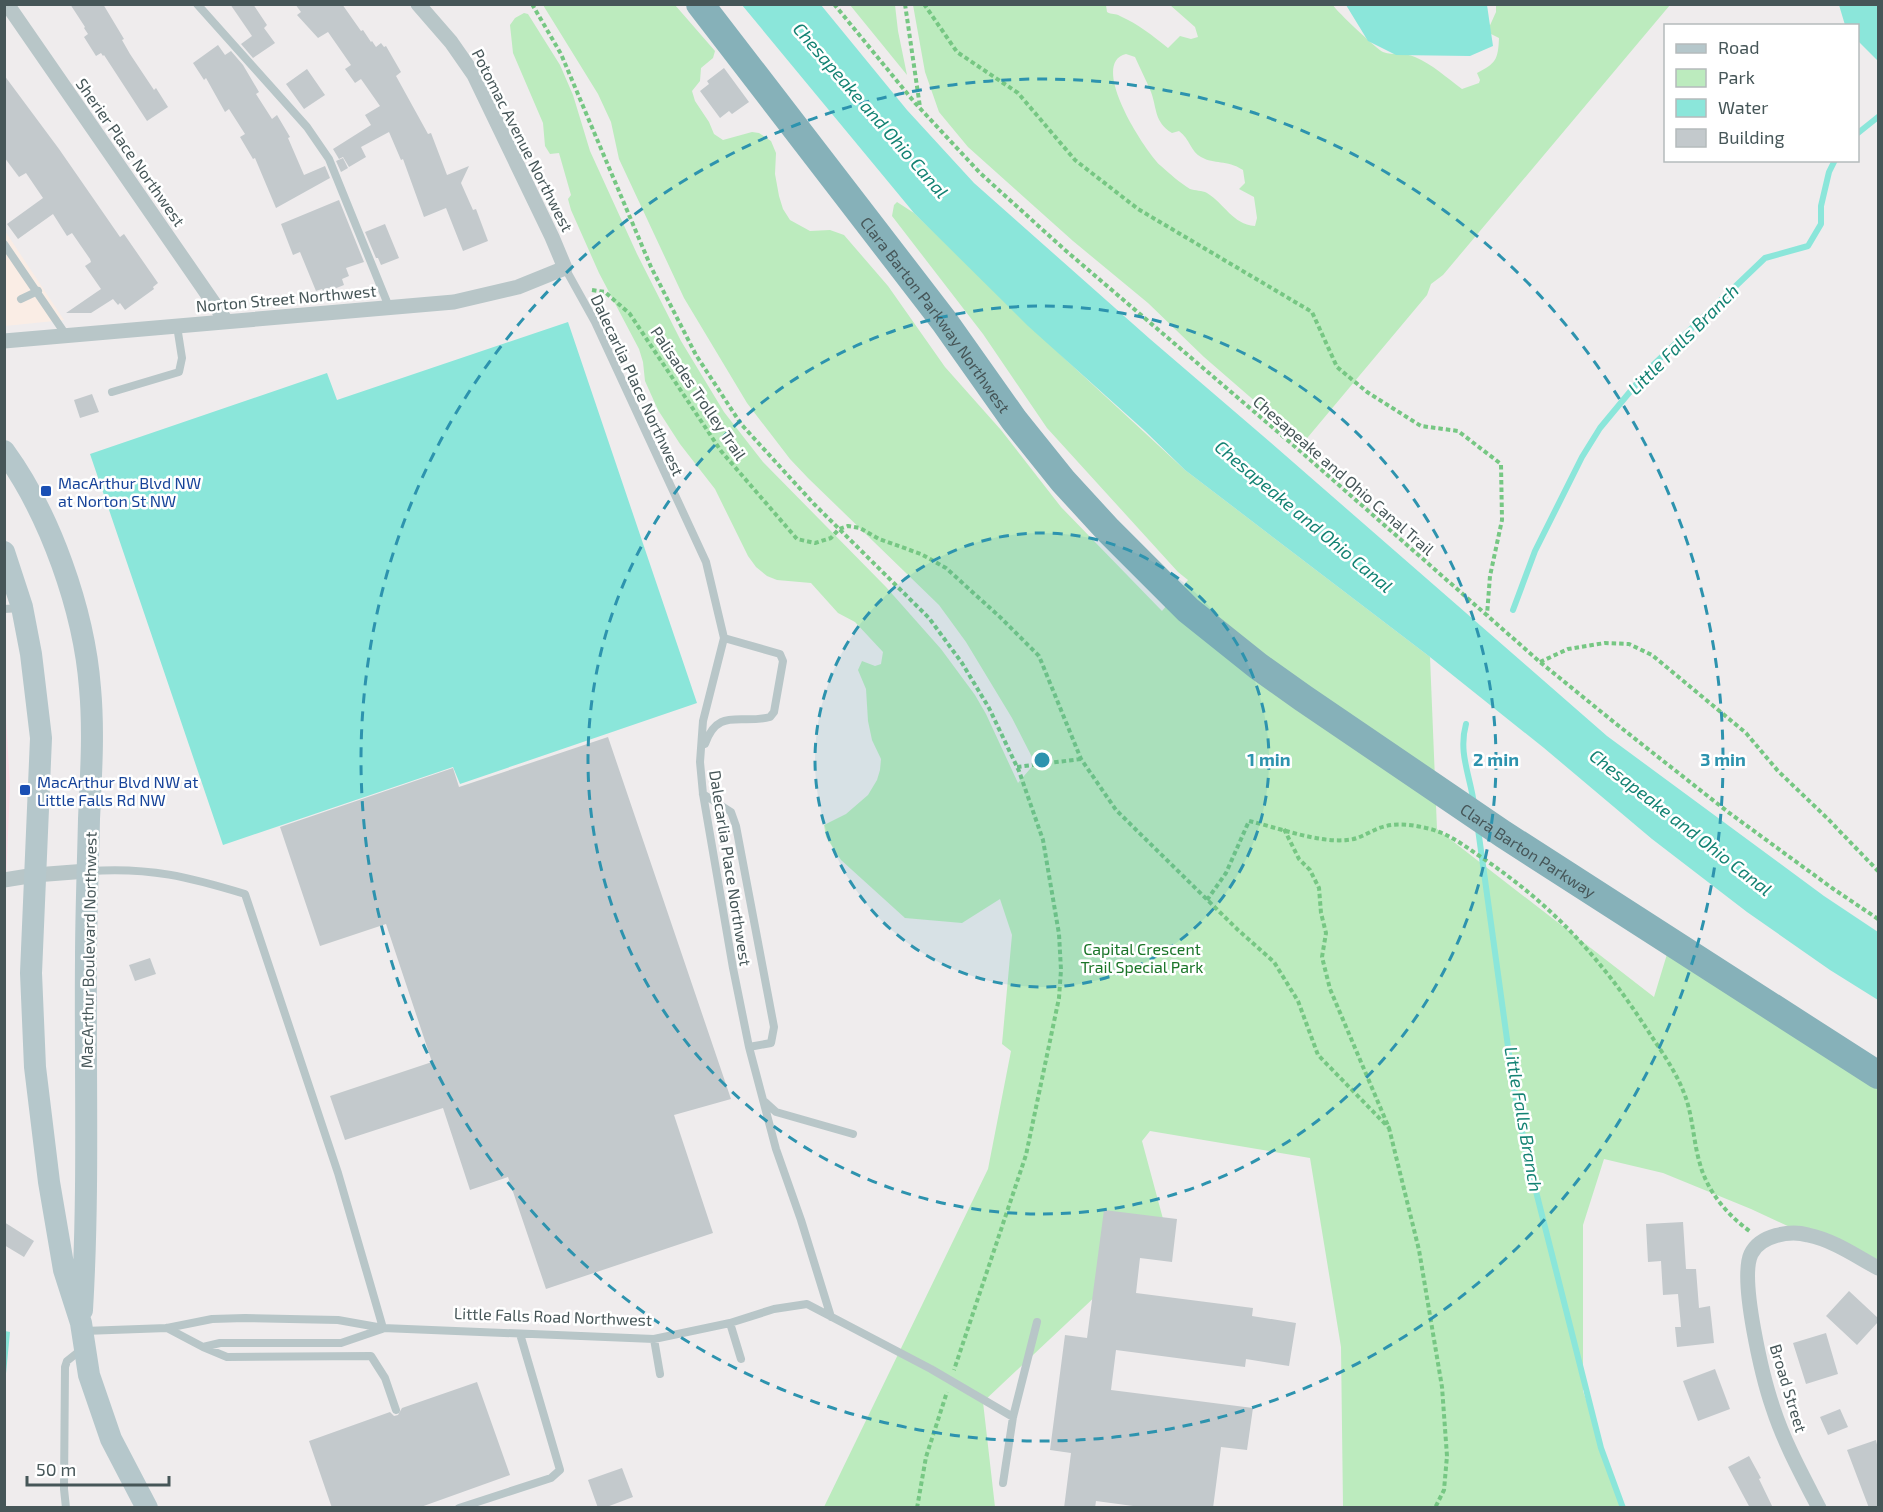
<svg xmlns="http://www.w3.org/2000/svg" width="1883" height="1512" font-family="'Exo 2',sans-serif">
<rect width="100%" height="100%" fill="#efeced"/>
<path fill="#faede5" d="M5,231L64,320L5,326Z"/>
<path fill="#f9dce4" d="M4,682L10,787L5,904H4Z"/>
<path fill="#bcebbe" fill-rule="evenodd" d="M543,5H675L715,51L713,58L701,68L700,81L692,91L695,101L709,122L714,134L723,140L752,132L759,133L771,141L776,153L775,174L779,196L783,209L790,220L810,231L830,230L844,235L888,286L945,367L1001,430L1061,507L1162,611L1188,580L1178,572L1047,428L983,334L892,216L894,205L897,202L914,213L1064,358L1185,470L1430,657L1437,829L1654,997L1671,941L1878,1075V1268L1751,1209L1663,1173L1604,1159L1583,1225V1391L1624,1507H1343L1341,1347L1310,1158L1150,1131L1142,1141L1166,1230L983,1402L995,1507H824L988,1169L1011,1051L1002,1044L1012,935L1000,899L962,923L905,918L841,860L826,837L824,825L846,814L868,795L877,780L880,770L881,759L872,740L868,721L866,689L858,670L862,661L875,666L881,664L883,652L855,622L838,613L811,583L777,580L767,576L756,567L748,556L715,489L680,444L658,410L645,381L643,362L639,349L599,273L571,210L568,199L571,195L559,153L550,154L545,146L543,123L513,53L510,25L515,18L524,13L528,14L560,65L573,95L590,151L637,254L681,341L724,412L763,462L886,587L941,649L975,695L986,714L1018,783L1035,763L1012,718L966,642L939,605L808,478L790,459L747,403L684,298L619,159L611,122L598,94Z
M850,5H895L898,31L907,75Z
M913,5H1106L1107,12C1112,15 1115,13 1120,16C1138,24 1152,35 1168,48L1180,36L1191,39L1198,37L1195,27L1170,5H1333C1336,11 1378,50 1383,52C1394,56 1404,52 1415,57C1432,64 1447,78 1462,89L1479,83L1480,80L1477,73C1496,63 1498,60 1499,38L1487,32L1496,12V5H1670L1443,275L1431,284L1427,295L1303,443L1204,357L1148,303L1073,241L968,147L939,112L925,72ZM1126,54L1135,57C1140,68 1146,80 1151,92C1157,108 1154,122 1172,133L1179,131C1190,139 1191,152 1201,157C1215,165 1226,159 1243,170L1245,183L1239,189L1254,197L1257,218L1255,226C1232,224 1225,204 1207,193C1202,190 1195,191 1190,189C1180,183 1169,173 1161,166C1144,150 1088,63 1126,54Z"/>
<path fill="#8be6da" d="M742,5H821L907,110L974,183L1150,339L1270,442L1607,736L1824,896L1878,932V1000L1830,970L1747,912L1652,839L1544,748L1430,657L1185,470L1145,431L1028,326L914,213Z
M1346,5H1487L1493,46L1470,56L1396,55L1368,41Z
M1839,5H1878V61L1858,41V26L1845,25Z
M568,322L697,703L460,784L453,767L223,845L90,454L327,373L337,400Z
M5,1331L10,1332L5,1384L4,1383Z"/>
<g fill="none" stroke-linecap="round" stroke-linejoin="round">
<path stroke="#8be6da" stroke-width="6" d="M1858,133L1878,117
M1513,610L1535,551L1582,457L1600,428L1648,370L1765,258L1808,246L1821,224V206L1829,172L1835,160
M1466,724C1458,753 1470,775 1474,804
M1478,829L1513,1083L1526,1152L1601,1448L1623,1508"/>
</g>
<path fill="#c3c9cc" d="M70,4H103L124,39L122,40L130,54L154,90L156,88L168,107L147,121L104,55L103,56L101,53L96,56L84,37L88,34L84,28L85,27Z
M230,4H253L267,25L264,28L275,43L253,58L241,44L252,36Z
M295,4H342L361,31L363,30L371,42L372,41L376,47L381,43L384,47L386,46L401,72L396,76L428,134L431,133L447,175L469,166L461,183L473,210L476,209L488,241L463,251L446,208L424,217L403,159L401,160L389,132L361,147L366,157L349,167L343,157L339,159L333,149L371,125L365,115L380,106L361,79L355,83L345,69L351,65L328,32L318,38L297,15L301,12Z
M218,45L225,55L231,51L243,65L259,92L256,94L272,119L277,115L290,137L288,138L304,175L325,166L330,178L276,208L255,158L253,159L240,137L245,134L229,109L225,112L206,78L204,80L193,63Z
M724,68L749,102L732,114L729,111L720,118L700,91L709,84L707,81Z
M307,69L325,95L304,109L286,84Z
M4,75L59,149L120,237L124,234L158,283L153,287L154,289L125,310L120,303L118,305L113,299L91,313H66L101,289L85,266L91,262L90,259L72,233L67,236L53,214L18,239L7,224L43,198L26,173L19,177L4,157Z
M343,158L348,168L341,172L336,161Z
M339,200L364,262L346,268L349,276L342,279L344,285L324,293L322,289L316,291L300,252L293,255L281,224Z
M385,224L399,258L381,265L378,258H376L365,232Z
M92,394L99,412L80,418L74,400Z
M608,737L731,1099L674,1115L713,1233L546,1289L508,1177L470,1190L443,1108L345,1140L330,1096L432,1062L386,924L320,946L280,827L453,768L459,787Z
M150,958L156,974L135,981L129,965Z
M1104,1210L1177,1219L1172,1262L1140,1258L1136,1293L1253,1308L1252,1316L1296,1323L1289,1366L1246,1359L1245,1367L1116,1350L1111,1390L1253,1408L1247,1450L1221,1447L1213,1508H1148L1096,1501L1095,1508H1064L1071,1453L1050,1450L1065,1335L1087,1338Z
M4,1222L34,1241L24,1257L4,1245Z
M1683,1222L1686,1269H1696L1699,1308L1710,1306L1714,1343L1677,1347L1675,1327H1681L1678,1294L1663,1295L1661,1261L1648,1262L1646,1224Z
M1849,1291L1878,1318V1322L1857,1345L1826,1316Z
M1826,1333L1838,1374L1806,1384L1793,1343Z
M1715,1369L1730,1409L1698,1421L1683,1381Z
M477,1382L510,1475L418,1508H332L309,1441L390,1412L394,1416L398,1415L402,1408Z
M1840,1409L1848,1427L1828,1435L1820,1417Z
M1876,1440L1878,1449V1508H1869L1847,1450Z
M1749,1456L1761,1478L1759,1479L1773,1508H1750L1728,1467Z
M622,1468L633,1497L604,1508H598L588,1480Z"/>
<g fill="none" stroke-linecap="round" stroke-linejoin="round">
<path stroke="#76c783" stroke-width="4" stroke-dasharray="4.5 3" stroke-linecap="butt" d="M532,4L561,54L651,267L696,355L741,424L814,504L929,618L962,663L989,708L1019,771L1043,840L1059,934L1061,970L1059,998L1026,1155L954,1370
M834,4L915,103L980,173L1065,250L1299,450L1540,662L1615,723L1728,812L1832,888L1878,919
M905,4L920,107
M924,4L957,52L1018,93L1075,160L1138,209L1312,312L1337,367L1367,392L1421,426L1458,431L1501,464L1502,520L1490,576L1487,615
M592,290L605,292L630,314L721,451L797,539L815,543L831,538L839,529L848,526L860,528L879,539L921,554L946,568L1001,618L1039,656L1081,759L1116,810L1238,930L1274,962L1298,1001L1318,1055L1389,1128
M1540,662L1568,649L1605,643L1629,644L1652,655L1746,733L1778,771L1828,819L1878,871
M1017,767L1081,759
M1284,829L1299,859L1310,870L1319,888L1321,913L1326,933L1322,957L1330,989L1389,1128L1419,1250L1442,1387L1447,1456L1444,1490L1435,1508
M1207,900L1226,873L1249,821C1279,828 1318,843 1347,840C1362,839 1372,829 1386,826C1399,823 1413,825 1426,828C1446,832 1462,844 1478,855C1552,904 1602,959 1650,1034C1662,1052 1676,1072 1684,1093C1693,1115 1693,1141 1700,1164C1707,1191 1728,1216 1751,1232
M917,1508L926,1457L947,1392"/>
<path stroke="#b8c6c8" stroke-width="8" d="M197,4L307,127L329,159L389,307
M4,244L66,335
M565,268L595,322L706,562L724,638L703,721L700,762L703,794L733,968L749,1047L776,1149L801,1220L831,1317
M21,299L38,291
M112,392L179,372L182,358L177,326
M4,609L21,608
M705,744C718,707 740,725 770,717L774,712L783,661L780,654L724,638
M703,794L731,812L736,826L774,1027L771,1043L749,1047
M90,871C150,867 189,877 245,894L338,1173L383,1328
M765,1102L776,1112L853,1134
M730,1323L741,1359
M167,1328L203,1347L220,1343H341L382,1329
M84,1331L167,1328L212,1319L245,1318L338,1320L383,1328L654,1339L730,1323L774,1309L807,1304L931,1369L1013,1417
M654,1339L660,1374
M203,1347L227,1357L371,1356L385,1378L396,1410
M1003,1483L1013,1417L1037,1322
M66,1508L64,1489L65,1367L67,1361L82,1349
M459,1508L551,1478L560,1470L520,1334"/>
<path stroke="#b8c6c8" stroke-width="15" d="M7,4L226,321
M4,341L454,302L518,287L565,268L552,237L474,75L451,42L418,4
M4,880L35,875L87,871
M1819,1508C1802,1475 1784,1442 1773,1408C1763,1379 1739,1280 1751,1254C1760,1235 1790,1230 1808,1235C1833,1240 1856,1256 1878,1268"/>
<path stroke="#b5c7cb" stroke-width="22" d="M4,451C50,514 84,610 90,688C94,732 91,775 89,819C88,866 86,913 86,960C85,1077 89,1193 82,1310
M4,552L22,607L31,654L41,738L31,973L35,1067L49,1182L64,1270L81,1323L89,1375L111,1439L147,1508"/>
<path stroke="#86b1b9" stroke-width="28" id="s1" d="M700,4L944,321L1014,420L1063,481L1108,530L1188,610L1258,666L1303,698L1503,834L1878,1075"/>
</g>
<circle cx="1042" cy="760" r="227" fill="#2d93ae" fill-opacity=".12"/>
<g fill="none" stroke="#2d93ae" stroke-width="3" stroke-dasharray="10 8">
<circle cx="1042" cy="760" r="227"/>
<circle cx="1042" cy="760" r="454"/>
<circle cx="1042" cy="760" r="681"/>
</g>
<g fill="#1a4fb4" stroke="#fff" stroke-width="2">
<rect x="40" y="485" width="12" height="12" rx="3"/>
<rect x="19" y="784" width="12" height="12" rx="3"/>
</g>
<g text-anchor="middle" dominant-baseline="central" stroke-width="5" stroke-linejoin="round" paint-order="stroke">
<g font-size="16" fill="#465658" stroke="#fff">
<text transform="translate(523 140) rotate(63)">Potomac Avenue Northwest</text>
<text transform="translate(131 152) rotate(55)">Sherier Place Northwest</text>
<text transform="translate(286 298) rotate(-5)">Norton Street Northwest</text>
<text stroke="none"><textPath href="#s1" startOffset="390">Clara Barton Parkway Northwest</textPath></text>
<text transform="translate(638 385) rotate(65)">Dalecarlia Place Northwest</text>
<text transform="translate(699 393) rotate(56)">Palisades Trolley Trail</text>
<text transform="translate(1344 475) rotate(41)">Chesapeake and Ohio Canal Trail</text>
<text stroke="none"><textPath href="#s1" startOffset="1196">Clara Barton Parkway</textPath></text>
<text transform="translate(731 868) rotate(81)">Dalecarlia Place Northwest</text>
<text transform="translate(88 950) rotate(-89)">MacArthur Boulevard Northwest</text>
<text transform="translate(553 1316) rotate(2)">Little Falls Road Northwest</text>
<text transform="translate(1789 1388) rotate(73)">Broad Street</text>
</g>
<g font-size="16" fill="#164399" stroke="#fff" text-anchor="start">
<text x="58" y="482">MacArthur Blvd NW<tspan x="58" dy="18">at Norton St NW</tspan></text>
<text x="37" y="781">MacArthur Blvd NW at<tspan x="37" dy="18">Little Falls Rd NW</tspan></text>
</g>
<g font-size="16" fill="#1b7529" stroke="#fff">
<text x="1142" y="948">Capital Crescent<tspan x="1142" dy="18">Trail Special Park</tspan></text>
</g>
<g font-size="18" font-style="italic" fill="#138273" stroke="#fff">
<text transform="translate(871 110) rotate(49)">Chesapeake and Ohio Canal</text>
<text transform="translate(1683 339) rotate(-45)">Little Falls Branch</text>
<text transform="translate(1304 516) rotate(40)">Chesapeake and Ohio Canal</text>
<text transform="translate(1681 822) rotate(38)">Chesapeake and Ohio Canal</text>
<text transform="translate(1524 1119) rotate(80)">Little Falls Branch</text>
</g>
</g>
<circle cx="1042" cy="760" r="9" fill="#2d93ae" stroke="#fff" stroke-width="3"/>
<g font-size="18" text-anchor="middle" font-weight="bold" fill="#2d93ae" stroke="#fff" stroke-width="5" stroke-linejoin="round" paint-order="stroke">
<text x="1269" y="766">1 min</text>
<text x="1496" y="766">2 min</text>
<text x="1723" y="766">3 min</text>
</g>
<rect width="1883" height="1512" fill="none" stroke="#465658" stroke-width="12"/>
<rect x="1664" y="24" width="195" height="138" fill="#ffffff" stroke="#b5bbbc" stroke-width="1.5"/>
<rect x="1676" y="44" width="30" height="9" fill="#b5c7cb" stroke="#b5bbbc" stroke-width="1.5"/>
<text x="1718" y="54" font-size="18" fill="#465658">Road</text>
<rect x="1676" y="69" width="30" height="18" fill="#bcebbe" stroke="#b5bbbc" stroke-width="1.5"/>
<text x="1718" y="84" font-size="18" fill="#465658">Park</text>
<rect x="1676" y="99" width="30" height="18" fill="#8be6da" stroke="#b5bbbc" stroke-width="1.5"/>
<text x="1718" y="114" font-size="18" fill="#465658">Water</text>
<rect x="1676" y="129" width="30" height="18" fill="#c3c9cc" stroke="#b5bbbc" stroke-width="1.5"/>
<text x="1718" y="144" font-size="18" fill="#465658">Building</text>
<path d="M27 1476v9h142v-9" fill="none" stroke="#465658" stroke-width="3"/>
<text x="36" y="1476" font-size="18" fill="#465658" stroke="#ffffff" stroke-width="4.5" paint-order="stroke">50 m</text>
</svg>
